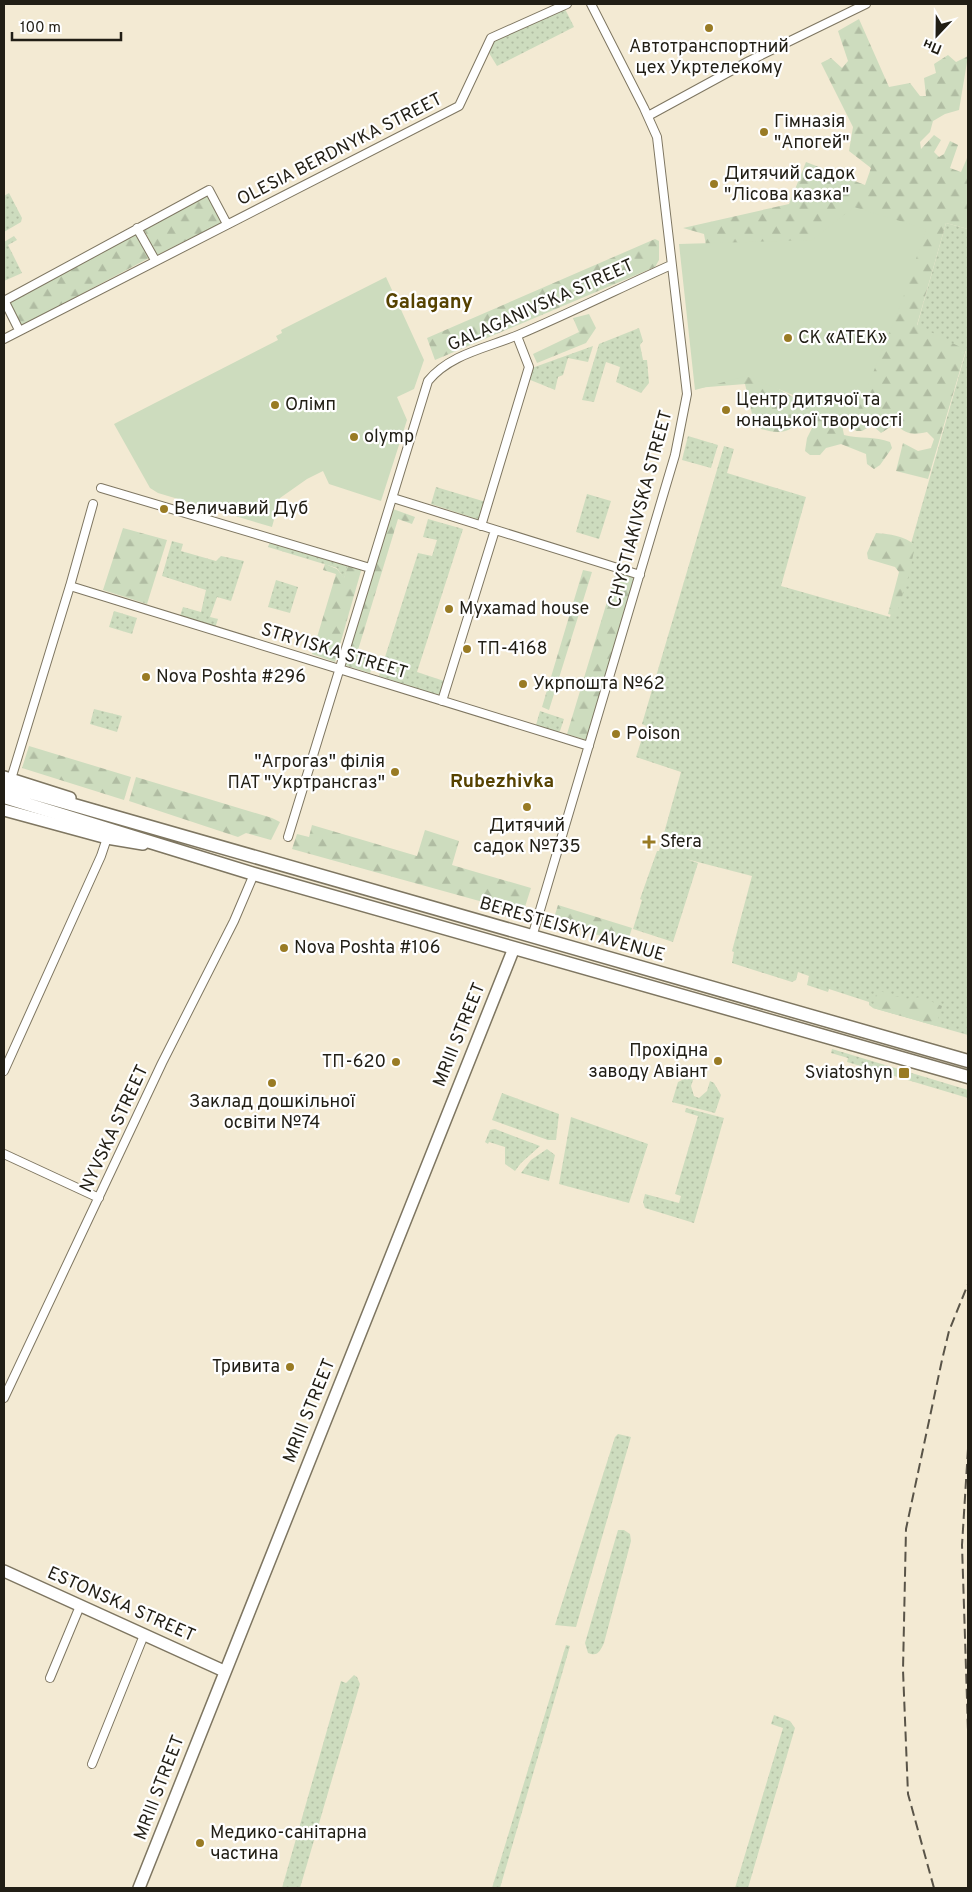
<svg xmlns="http://www.w3.org/2000/svg" width="972" height="1892" font-family="Overpass,sans-serif">
<defs>
<pattern id="green-dots" width="8" height="8" patternUnits="userSpaceOnUse" patternTransform="scale(1.25)"><rect width="8" height="8" fill="#cddcbe"/><path d="M2 2h.1M6 6h.1" fill="none" stroke="#b0bca2" stroke-width="1.8" stroke-linecap="round"/></pattern>
<pattern id="forest-firs" width="22" height="20" patternUnits="userSpaceOnUse" patternTransform="scale(1.25)"><rect width="22" height="20" fill="#cddcbe"/><path d="M5 1l3.5 6h-7zM16 11l3.5 6h-7z" fill="#b0bca2"/></pattern>
</defs>
<rect width="100%" height="100%" fill="#f3ead3"/>
<path fill="url(#green-dots)" d="M565,9L574,27L497,66L489,53L493,41Z
M9,193L22,218L21,222L4,232V196Z
M946,223L968,229V1035L873,1008L869,1005V1002L829,989L828,992L807,985L809,976L798,972L796,980L792,982L732,963L734,952L732,951L752,876L686,859L698,863L673,942L633,929L642,900L640,899L657,851H659L681,772L636,757L646,726L642,724L724,446L734,449L727,473L806,497L781,586L890,617L966,351L917,326Z
M14,236L17,240L8,245L22,273L4,281V242Z
M639,328L643,341L640,345L643,360H647L649,383L641,393L616,382L620,367L606,362L594,402L582,400L599,344Z
M593,346L588,362L568,358L563,375L558,377L555,390L528,379L532,368Z
M688,436L718,445L711,468L682,460Z
M436,487L486,502L480,520L431,504Z
M587,494L611,501L599,539L576,532Z
M428,519L463,529L417,672L444,681L441,694L437,695L379,676L418,553L432,556L437,540L423,537Z
M172,541L183,544L181,551L216,561L221,556L244,561L231,601L217,597L210,617L218,619L215,628L180,616L183,607L201,612L206,590L162,576Z
M270,542L348,565L344,579L337,568L268,547Z
M276,580L298,587L290,613L268,607Z
M114,611L137,618L132,634L109,627Z
M94,709L122,716L117,732L90,724Z
M540,711L564,719L560,731L556,733L538,728L536,725Z
M832,1049L968,1090V1098L847,1062L848,1058L831,1053Z
M690,1076L694,1077L691,1086L694,1096L699,1098L707,1091L710,1081L714,1083L721,1095L715,1113L672,1102L678,1082Z
M502,1093L559,1114L556,1140H548L492,1120Z
M686,1108L724,1118L694,1223L645,1208L643,1202L645,1194L679,1203L681,1196L675,1194L698,1116L685,1112Z
M571,1117L648,1144L629,1203L559,1184Z
M495,1129L540,1146L521,1163L515,1171L505,1164V1147L489,1142L488,1144L485,1142L490,1130Z
M547,1149L555,1155L549,1181L521,1173L531,1160Z
M618,1434L631,1437L576,1627L555,1625L615,1437Z
M618,1530H624L630,1534L631,1541L604,1643C600,1651 598,1657 588,1653L585,1643Z
M566,1645L570,1646L500,1888H492Z
M354,1675L357,1677L360,1684L300,1888H282L341,1681L346,1683Z
M774,1715L790,1721L795,1728L748,1888H735L783,1728L771,1724Z"/>
<path fill="url(#forest-firs)" d="M859,19L889,87L910,83L920,96H926L924,78L936,73L934,64L948,55L956,62L968,56L959,110L945,114L933,121L930,132L920,142L921,149L934,135L941,140L934,152L939,157L944,154L950,141L958,145L950,168L961,172L968,156V229L946,223L917,325L966,350L928,479L896,471L903,443L918,451L931,448L934,439L927,432C913,435 907,435 895,424L881,433L872,425L862,431H856L848,423L842,425L844,435C860,439 875,436 890,442L892,448L880,465L874,469L867,464L866,454L841,444L826,448L820,455H810L805,451L807,438L813,426L809,421L801,418C791,434 778,434 761,429L752,414L745,384L696,388L694,376H776L772,385L803,403L809,397L707,251L704,234L683,228L789,204L806,162L865,185L871,168L849,151L853,127L821,63L831,58L842,68L848,61L838,31Z
M208,194L221,223L157,255L143,228Z
M135,233L149,258L21,326L8,302Z
M655,239L659,241V260L655,267L435,360L427,338Z
M589,314L596,328L586,343L537,363L533,354L579,332L573,318Z
M393,509L415,517L412,524L398,519L358,650L376,657L370,673L344,665Z
M123,528L167,540L147,604L103,590Z
M876,533C889,534 905,536 915,545L910,571L896,616L888,614L899,572L895,567L868,559L867,553Z
M325,564L337,569L344,578L348,565L361,569V571L335,662L312,654L336,574L323,570Z
M583,570L592,572L549,710L542,707Z
M616,572L635,578L586,740L567,734Z
M29,746L131,777L124,800L22,768Z
M136,777L272,818L280,822L271,840L246,833L238,837L129,801Z
M312,825L417,856L425,830L459,841L452,865L531,888L523,913L292,849L297,834L309,837Z
M558,905L632,928L627,944L553,921Z
M877,990L905,999L921,997L942,1006L936,1026L873,1008Z"/>
<path fill="#cddcbe" d="M854,207L926,229L902,301L856,415L828,409L746,376L695,390L679,244L812,240Z
M386,277L424,360L414,389L397,397L407,420L381,501L329,484L323,471L307,479L280,498L272,527L158,493L150,488L114,424L278,340L276,336L282,333L281,330Z"/>
<g fill="none" stroke-linecap="round" stroke-linejoin="round">
<defs>
<path id="street" d="M648,116L749,61L866,4
M137,228L155,260
M4,300L19,330
M4,301L209,190L227,224
M4,339L459,106L491,38L567,4
M101,488L370,568
M393,498L640,575
M481,526L529,367L517,336
M70,586L589,746
M442,701L495,530
M11,779L70,586L93,504
M288,837L428,381C450,354 487,348 518,335C570,313 620,288 671,265
M532,937L675,455L687,394L657,137L644,108L591,4
M4,1071L101,856L107,838
M4,1154L99,1198
M4,1398L162,1063L234,921L254,874
M50,1678L80,1606
M92,1764L144,1635"/>
<path id="secondary" d="M4,777L70,798
M4,810L107,838L143,844
M4,1571L224,1671
M139,1888L514,948"/>
<path id="primary" d="M4,785L968,1061
M4,797L254,874L968,1077"/>
</defs>
<use href="#street" stroke="#7e7661" stroke-width="10"/>
<use href="#secondary" stroke="#7e7661" stroke-width="14"/>
<use href="#primary" stroke="#7e7661" stroke-width="15"/>
<use href="#street" stroke="#fff" stroke-width="8"/>
<use href="#secondary" stroke="#fff" stroke-width="11"/>
<use href="#primary" stroke="#fff" stroke-width="12"/>
<path stroke="#595448" stroke-width="2" stroke-dasharray="10 5" stroke-linecap="butt" d="M968,1449L962,1545L968,1730
M934,1888L908,1794L903,1670L906,1529L942,1360L949,1331L968,1284"/>
</g>
<g fill="#997b24" stroke="#fff" stroke-width="2">
<circle cx="709" cy="28" r="5"/>
<circle cx="764" cy="132" r="5"/>
<circle cx="714" cy="184" r="5"/>
<circle cx="788" cy="338" r="5"/>
<circle cx="275" cy="405" r="5"/>
<circle cx="726" cy="410" r="5"/>
<circle cx="354" cy="437" r="5"/>
<circle cx="164" cy="509" r="5"/>
<circle cx="449" cy="609" r="5"/>
<circle cx="467" cy="649" r="5"/>
<circle cx="146" cy="677" r="5"/>
<circle cx="523" cy="684" r="5"/>
<circle cx="616" cy="734" r="5"/>
<circle cx="395" cy="772" r="5"/>
<circle cx="527" cy="807" r="5"/>
<path d="M646.5 834.5h5v5h5v5h-5v5h-5v-5h-5v-5h5z"/>
<circle cx="284" cy="948" r="5"/>
<circle cx="718" cy="1061" r="5"/>
<circle cx="396" cy="1062" r="5"/>
<rect x="898" y="1067" width="12" height="12" rx="2.5"/>
<circle cx="272" cy="1083" r="5"/>
<circle cx="290" cy="1367" r="5"/>
<circle cx="200" cy="1843" r="5"/>
</g>
<g text-anchor="middle" dominant-baseline="central" stroke-width="4.5" stroke-linejoin="round" paint-order="stroke">
<g font-size="18" fill="#211e15" stroke="#fff" text-anchor="start">
<text x="709" y="47" text-anchor="middle">Автотранспортний<tspan x="709" dy="21">цех Укртелекому</tspan></text>
<text x="774" y="122">Гімназія<tspan x="774" dy="21">"Апогей"</tspan></text>
<text x="724" y="174">Дитячий садок<tspan x="724" dy="21">"Лісова казка"</tspan></text>
<text x="798" y="338">СК «АТЕК»</text>
<text x="736" y="400">Центр дитячої та<tspan x="736" dy="21">юнацької творчості</tspan></text>
<text x="285" y="405">Олімп</text>
<text x="364" y="437">olymp</text>
<text x="174" y="509">Величавий Дуб</text>
<text x="459" y="609">Myxamad house</text>
<text x="477" y="649">ТП-4168</text>
<text x="156" y="677">Nova Poshta #296</text>
<text x="533" y="684">Укрпошта №62</text>
<text x="626" y="734">Poison</text>
<text x="385" y="762" text-anchor="end">"Агрогаз" філія<tspan x="385" dy="21">ПАТ "Укртрансгаз"</tspan></text>
<text x="527" y="826" text-anchor="middle">Дитячий<tspan x="527" dy="21">садок №735</tspan></text>
<text x="660" y="842">Sfera</text>
<text x="294" y="948">Nova Poshta #106</text>
<text x="708" y="1051" text-anchor="end">Прохідна<tspan x="708" dy="21">заводу Авіант</tspan></text>
<text x="386" y="1062" text-anchor="end">ТП-620</text>
<text x="893" y="1073" text-anchor="end">Sviatoshyn</text>
<text x="272" y="1102" text-anchor="middle">Заклад дошкільної<tspan x="272" dy="21">освіти №74</tspan></text>
<text x="280" y="1367" text-anchor="end">Тривита</text>
<text x="210" y="1833">Медико-санітарна<tspan x="210" dy="21">частина</tspan></text>
</g>
<g font-size="18" fill="#211e15" stroke="#fff">
<text transform="translate(340 150) rotate(-27)">OLESIA BERDNYKA STREET</text>
<text transform="translate(541 306) rotate(-24)">GALAGANIVSKA STREET</text>
<text transform="translate(641 509) rotate(-75)">CHYSTIAKIVSKA STREET</text>
<text transform="translate(334 652) rotate(17)">STRYISKA STREET</text>
<text transform="translate(572 930) rotate(16)">BERESTEISKYI AVENUE</text>
<text transform="translate(460 1035) rotate(-68)">MRIII STREET</text>
<text transform="translate(115 1129) rotate(-65)">NYVSKA STREET</text>
<text transform="translate(310 1411) rotate(-68)">MRIII STREET</text>
<text transform="translate(121 1605) rotate(24)">ESTONSKA STREET</text>
<text transform="translate(160 1788) rotate(-69)">MRIII STREET</text>
</g>
<g font-size="19" font-weight="bold" fill="#564200" stroke="#fff">
<text x="502" y="782">Rubezhivka</text>
</g>
<g font-size="20" font-weight="bold" fill="#564200" stroke="#fff">
<text x="429" y="303">Galagany</text>
</g>
</g>
<rect width="972" height="1892" fill="none" stroke="#211e15" stroke-width="10"/>
<g transform="translate(937 35) rotate(202)" stroke="#ffffff" stroke-width="4" paint-order="stroke">
<path d="M0-4L9 19L0 12L-9 19Z" fill="#211e15"/>
<text y="-8" font-size="14" font-weight="bold" text-anchor="middle" fill="#211e15">Пн</text>
</g>
<path d="M12 32v8h109v-8" fill="none" stroke="#211e15" stroke-width="2.5"/>
<text x="20" y="32" font-size="15" fill="#211e15" stroke="#ffffff" stroke-width="4" paint-order="stroke">100 m</text>
</svg>
